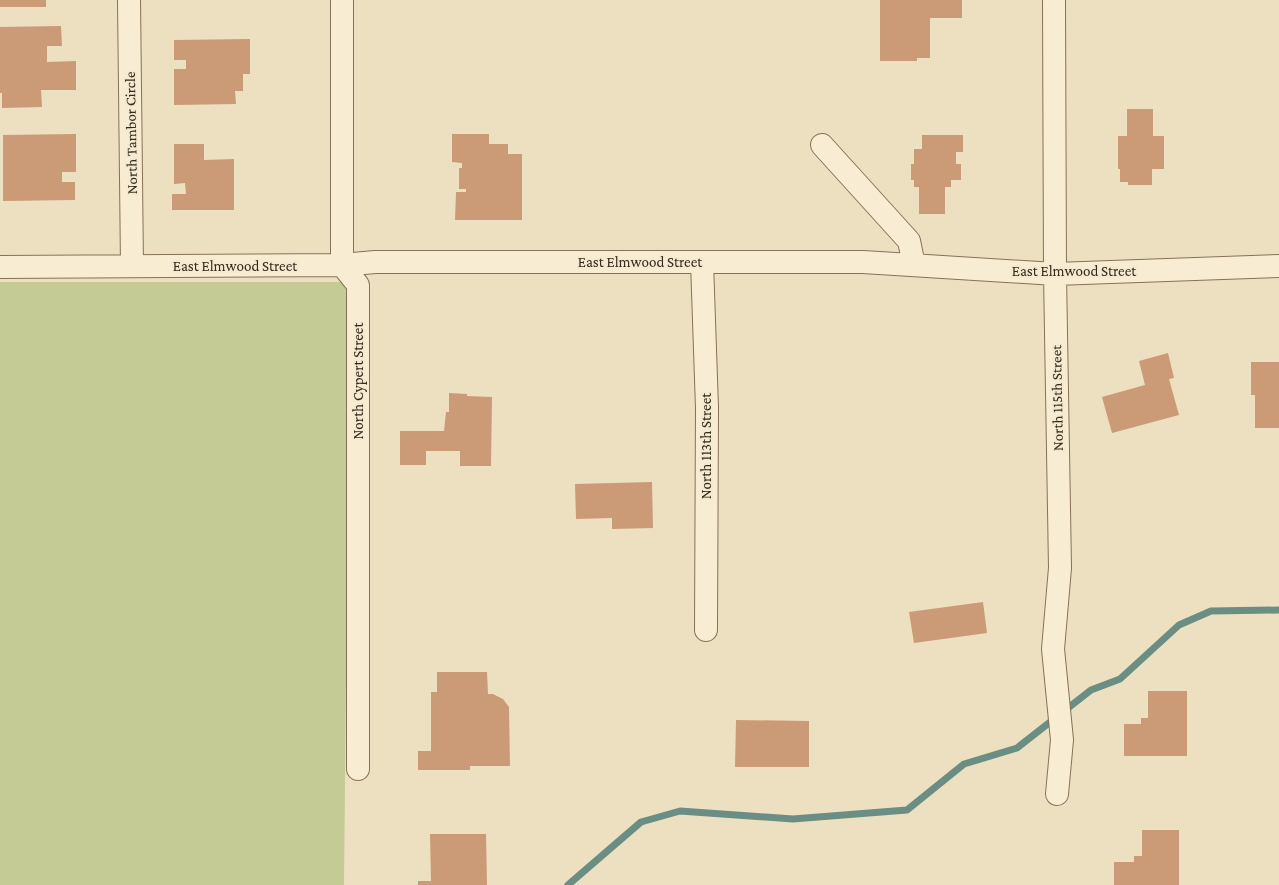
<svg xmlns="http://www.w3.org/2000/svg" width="1279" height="885" font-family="'Crimson Pro',serif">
<rect width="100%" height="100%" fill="#ede0c0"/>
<path fill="#c4cb94" d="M0,282H350L344,885H0Z"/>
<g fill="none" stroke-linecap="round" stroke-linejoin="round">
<path stroke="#6a8d84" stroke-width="7" d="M568,885L641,822L680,811L793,819L907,810L964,764L1017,748L1091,690L1120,679L1179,625L1211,611L1279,610"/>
</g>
<path fill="#cb9a76" d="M0,0H46V7H0Z
M880,0H962V18H930V58H917V61H880Z
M61,26L62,46H47V62L76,61V90H41L42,107L2,108V93H0V27Z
M250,39V74H243V91H235L236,104L174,105V69H186V60H174V40Z
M1127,109H1153V136H1164V169H1152V185H1128V182H1120V169H1118V136H1127Z
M76,134V172H62V182H75V200L3,201V135Z
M452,134H489V144H508V154H522V220H455L456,192H466V189H459V168H462V163L452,162Z
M922,135H963V152H956V164H961V180H951V187H945V214H919V187H914V180H911V164H914V149H922Z
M174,144H204V160L234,159V210H172V194H186L185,183L174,184Z
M1168,353L1174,378L1169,379L1179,415L1112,433L1102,397L1145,385L1139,361Z
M1251,362H1279V428H1255V395H1251Z
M449,393L467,394V396L492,397L491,466H460V451H426V465H400V431H444L446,412H449Z
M652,482L653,528L612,529V518L576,519L575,484Z
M983,602L987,633L914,643L909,612Z
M437,672H487L488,694H493L503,699L509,707L510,766H470V770H418V751H431V692H437Z
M1148,691H1187V756H1124V724H1141V718H1148Z
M736,720L809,721V767H735Z
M1142,830H1179V885H1114V862H1134V856H1142Z
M430,834H486L487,885H418V881H431Z"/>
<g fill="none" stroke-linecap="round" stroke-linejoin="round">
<defs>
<path id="minor" d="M129,0L132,266
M342,0V265L358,285V769
M1054,0L1055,274L1060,568L1053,649L1062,740L1057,794
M822,145L909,241L914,265
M702,262L707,408L706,630
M0,267L342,265L375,262H863L1055,274L1279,266"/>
</defs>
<use href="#minor" stroke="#867158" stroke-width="24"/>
<use href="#minor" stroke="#f8edd3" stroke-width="22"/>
</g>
<g text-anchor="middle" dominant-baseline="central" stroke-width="4" stroke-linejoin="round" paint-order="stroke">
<g font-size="15" fill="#35291d" stroke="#f5eacf">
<text transform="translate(131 133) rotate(-91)">North Tambor Circle</text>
<text x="640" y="262">East Elmwood Street</text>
<text x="235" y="266">East Elmwood Street</text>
<text x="1074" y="271">East Elmwood Street</text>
<text transform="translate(358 381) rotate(-90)">North Cypert Street</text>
<text transform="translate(1057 398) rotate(-91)">North 115th Street</text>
<text transform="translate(706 446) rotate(-90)">North 113th Street</text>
</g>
</g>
</svg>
